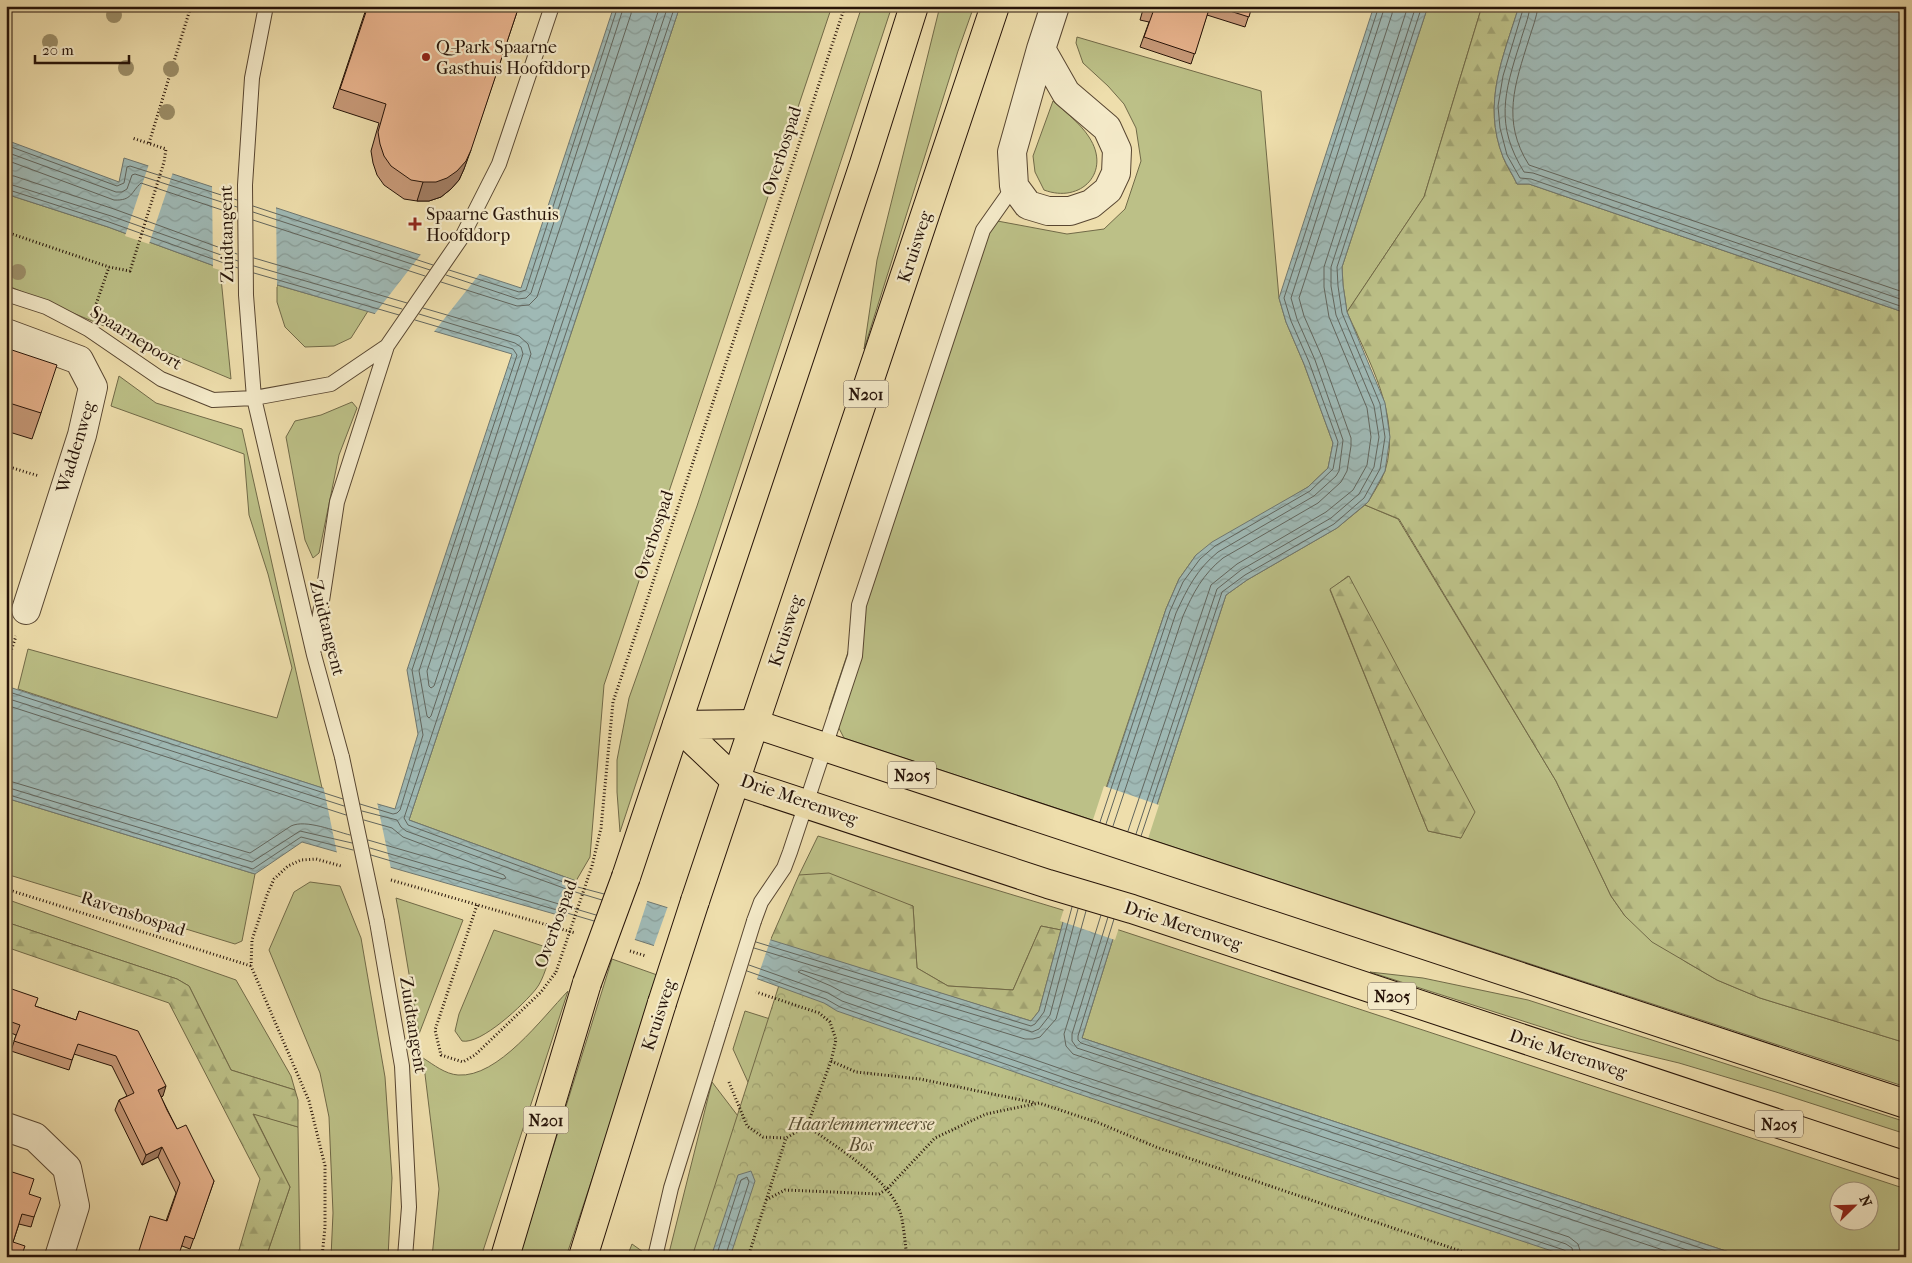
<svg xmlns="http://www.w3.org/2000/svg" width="1912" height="1263" font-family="'IM FELL French Canon',serif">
<defs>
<pattern id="forest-firs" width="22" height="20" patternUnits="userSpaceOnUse" patternTransform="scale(1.25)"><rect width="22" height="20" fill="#bcc087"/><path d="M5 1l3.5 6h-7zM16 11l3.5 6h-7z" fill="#a1a473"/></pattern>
<pattern id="park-crowns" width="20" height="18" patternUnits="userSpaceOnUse" patternTransform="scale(1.25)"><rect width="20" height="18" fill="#bcc087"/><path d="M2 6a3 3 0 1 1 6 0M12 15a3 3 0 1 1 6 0" fill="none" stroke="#a1a473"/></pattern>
<pattern id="water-waves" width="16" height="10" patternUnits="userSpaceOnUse" patternTransform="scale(1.25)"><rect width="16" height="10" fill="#9fb9b5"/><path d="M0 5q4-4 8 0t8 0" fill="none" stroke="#899e9a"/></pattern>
</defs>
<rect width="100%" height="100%" fill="#eedeac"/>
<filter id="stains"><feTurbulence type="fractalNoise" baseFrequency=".004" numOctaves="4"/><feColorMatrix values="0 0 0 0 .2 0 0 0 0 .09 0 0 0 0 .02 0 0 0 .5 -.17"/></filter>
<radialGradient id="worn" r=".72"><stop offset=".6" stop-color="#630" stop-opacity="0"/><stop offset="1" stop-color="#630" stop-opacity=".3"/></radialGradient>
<path fill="#bcc087" stroke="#716a48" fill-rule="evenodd" d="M680,6H832L604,685L590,857L576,881L409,820Z
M862,6H892L620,832L617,792V760L629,698L697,506Z
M940,6H974L958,51L864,349L877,260Z
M1428,6H1482L1424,197L1347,312L1343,285L1342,267Z
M1077,37L1261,91L1279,298L1286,322L1304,364L1333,443L1328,468L1308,487L1196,555L1179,579L1166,609L1095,821L844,738L829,709L992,220L1067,234L1104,229L1125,209L1141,161L1136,128L1124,104L1108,86L1083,63L1076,43Z
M1053,101C1065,112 1080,123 1089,137C1112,172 1081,204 1044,190L1035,172L1033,156Z
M6,194L108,227L220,268L231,379L6,285Z
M277,285L368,311L351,338L334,346L305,347L285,327L277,302Z
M119,376L156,403L242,429L322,788L18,689L28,649L277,718L292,668L268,574L249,515L244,454L111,406Z
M352,402L357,408L339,455L319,553L313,558L305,540L286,437L295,421L321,415Z
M1365,505L1398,519L1556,781L1611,896L1625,916L1686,962L1717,980L1760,998L1906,1043V1087L1146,838L1226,595L1247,580L1337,528ZM1348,576L1461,838L1428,831L1330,590Z
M6,798L255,874L242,941L235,944L6,874Z
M818,836L1066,911L1061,930L1041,926L1013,990L948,986L917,968L913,906L799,875Z
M310,882L340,886L361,938L385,1077L392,1178L388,1257H331L333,1213L329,1117L320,1073L269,950L294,892Z
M396,898L463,920L419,1034L399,914Z
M6,899L236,980L291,1076L295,1090L231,1070L189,986L177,979L6,922Z
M1116,929L1906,1189V1257H1744L1082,1038ZM1840,1190H1870V1220H1840Z
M494,930L552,949C548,961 544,979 536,989C524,1004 481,1045 462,1041L455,1031L459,1014Z
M612,959L660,976L566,1257H519Z
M1370,972L1423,978L1528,1000L1906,1122V1134L1776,1092L1679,1063L1579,1039Z
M568,991L481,1257H432L439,1189L423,1058C434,1065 445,1074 458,1075C498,1078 542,1018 568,991Z
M745,1011L789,1025L766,1122L733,1049Z
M712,1082L741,1120L756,1257H668Z
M253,1113L298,1127L300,1257H266L290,1187Z
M632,1244L646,1254V1257H627Z"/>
<path fill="url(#forest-firs)" stroke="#716a48" d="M1482,6H1519C1503,58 1482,103 1503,157C1506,166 1513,175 1517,184H1529L1906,313V1043L1760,998L1717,980L1652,942L1625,916L1611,896L1556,781L1399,519L1365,505L1368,502C1374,492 1381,481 1385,471C1402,416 1368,360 1347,312L1424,197Z
M1349,576L1475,812L1461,838L1428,831L1330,589Z
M829,873L913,906L917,968L948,986L1013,990L1041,926L1061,930L1039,1011L1031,1021L770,941L799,875Z
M6,922L177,979L189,986L231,1070L295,1090L298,1100V1127L253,1114L290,1187L266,1257H237L260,1179L169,1003L6,947Z"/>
<path fill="url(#park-crowns)" stroke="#716a48" d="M781,979L1612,1257H692Z"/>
<path fill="url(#water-waves)" stroke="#6f7770" d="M614,6H680L409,820L576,881L646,901L1031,1021L1039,1011L1066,911L1166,609L1179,579L1196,555L1212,542L1308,487L1328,468L1333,443L1304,364L1286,322L1279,298L1374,6H1428L1342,267L1343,285L1347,312L1385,403L1390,437L1385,471L1368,502L1337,528L1247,580L1226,595L1116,929L1082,1038L1744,1257H1570L1067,1090L837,1011L824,1003L758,979L565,917L302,842L255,874L6,798V686L332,791L395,809L418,734L407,670L512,354L220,268L108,227L6,194V140L119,182L124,158L521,288Z
M1519,6H1906V313L1529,184H1517C1513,175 1507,166 1503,157C1482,103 1503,58 1519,6Z
M751,1171L755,1181L730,1257H711L738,1175Z"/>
<path fill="#eedeac" d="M149,164L173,172L149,244L125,236Z
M212,184L276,205L277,287L213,268Z
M422,253L481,272L433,333L374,315Z
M323,785L377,802L391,869L337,853Z
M1104,786L1159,805L1115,940L1060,921Z
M579,879L648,899L634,942L565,920Z
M668,906L771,938L756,982L653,948Z"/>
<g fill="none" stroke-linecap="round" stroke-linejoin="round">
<path stroke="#62665e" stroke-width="1" d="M1524,6L1503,76L1498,106L1500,128L1507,155L1520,178L1531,179L1906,308
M1530,6C1529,18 1523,31 1520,43C1504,93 1495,125 1524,172L1533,173L1906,301
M1538,6C1537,17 1532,29 1529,39C1515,84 1501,121 1529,165L1906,293
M6,145L117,186L124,183L127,167L130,166L237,200
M6,152L116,192H122L127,189L132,175L135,174L237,207
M6,160L114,200C132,201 131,192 141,183L237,215
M6,175L14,176L114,209L237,254
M6,183L111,216L238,261
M6,189L109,222L238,268
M253,206L433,265
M253,212L430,270
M253,220L425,276
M254,258L407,303
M254,266L402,309
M449,270L519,292L526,290L618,6
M254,273L399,315
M446,275L518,299L526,298L531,293L624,6
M441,282L517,306L529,305L537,297L631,14L632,6
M423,308L519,336L528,344L531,354L427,671L429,686L431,688L434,686L660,6
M419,314L515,343L521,347L523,354L419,671L427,716L429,718L431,716L668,6
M6,691L343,799
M6,698L344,806
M6,705L346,815
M6,780L250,853L291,826C306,819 334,831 350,835
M6,787L252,862L300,831L352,843
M6,794L253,869L301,837L353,850
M360,804L393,814L397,813L400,810L423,735L412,670L517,355L513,349L415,320
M362,811L397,820L401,827L406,831L572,891L602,900
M364,820L392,828L403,837L504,875L506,878L503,879L368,840
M1100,822L1170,611L1183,582L1200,559L1215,546L1310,491L1333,469L1338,442L1309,362L1291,321L1284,298L1379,6
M1106,824L1176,613C1187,589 1197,569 1218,552L1314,496L1336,476L1339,471L1343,440L1315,360L1297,319L1291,298L1385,6
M1113,826L1183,616C1193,593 1203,574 1223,558L1318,503L1341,482L1347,471L1351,446V438L1322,357L1304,316L1299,298L1392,14L1393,6
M1128,831L1211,585L1237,564L1326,512L1353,490L1367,465L1371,437L1367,408L1329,317L1324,287V267L1408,6
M1136,834L1217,589L1241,570L1331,518L1359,494L1374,467L1379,437L1374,406L1336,315L1331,286V267L1416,6
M1141,836L1222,592L1245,575L1334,524L1364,498L1380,469L1385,437L1380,404L1342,313L1338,286L1337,267L1422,6
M370,848L596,915
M371,855L594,921
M604,894L574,886L408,825L404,818L675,6
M1086,911L1056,1019L1040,1037L1033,1039H1025L801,970L798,972L831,986L846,994L1073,1073L1569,1237L1578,1244L1582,1257
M1101,915L1064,1034L1066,1046L1073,1054L1684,1257
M1108,917L1072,1034V1041L1077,1048L1708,1257
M1114,919L1078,1036V1040L1081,1043L1728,1257
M756,942L1031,1026L1035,1024L1044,1012L1072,907
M754,948L1032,1032L1039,1029L1050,1015L1078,909
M749,965L828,993L842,1001L1071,1080L1566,1244L1572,1248L1574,1257
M747,971L826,999L840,1007L1069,1086L1564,1250L1567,1252L1568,1257
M716,1257L741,1180L747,1177L749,1182L725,1257"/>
<defs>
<path id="lane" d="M266,6L252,78L245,185L246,295L254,398L314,655L342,757
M6,294L46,307L88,329L161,379L213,400L254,398L331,384L387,346
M315,647L337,502L387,346L462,237L499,164L552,6
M754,921L761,902L784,868L790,852L855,656L859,605L983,230L1014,186
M377,922L402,1066L409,1207L405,1257
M655,1257L671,1188L722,1024"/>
<path id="street" d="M1041,49L1066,93L1107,128L1117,150L1116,173L1108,190L1091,204L1070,211H1048L1028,205L1014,186L1012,152L1041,49L1055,6
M6,333L79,360L93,387L82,435L26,610
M6,1127L35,1137L67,1168L75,1206L59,1257"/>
<path id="primary" d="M677,725L736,781L1048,884L1132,909L1906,1166
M677,725L755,724L1906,1104"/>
<path id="highway" d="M626,877L864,164L914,6
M695,901L995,6
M505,1257L587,983
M583,1257L662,1003"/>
</defs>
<use href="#lane" stroke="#584631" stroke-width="16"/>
<use href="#street" stroke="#584631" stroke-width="30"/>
<use href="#primary" stroke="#261308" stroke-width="30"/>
<use href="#highway" stroke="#261308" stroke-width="30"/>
<path stroke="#261308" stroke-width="3" stroke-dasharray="1 2.5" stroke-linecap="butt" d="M149,143L191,6
M6,232L109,267L130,271L164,162L166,149L132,138
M95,307L109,267
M6,466L39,476
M6,666L16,636
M592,866L601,828L613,702L845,6
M391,880L575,933
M6,889L251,966
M477,905L435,1030L441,1055L463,1062L475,1055L541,992L556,972
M630,951L646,956
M831,1061L856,1072L920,1079L1036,1103
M729,1082L747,1126L763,1137L786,1138L807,1126L831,1061L836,1040L830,1022L819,1013L756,992
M807,1126C836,1147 891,1179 901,1215C904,1228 905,1243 907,1257
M766,1200L785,1190L879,1194L887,1189L935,1138L986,1114L1039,1103L1099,1123L1156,1147L1478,1257
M322,1257L325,1227V1166L309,1101L251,966L252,940L267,895L274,879L288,866L301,860L316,859L341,866
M748,1257L786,1138"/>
<use href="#lane" stroke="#f4eac9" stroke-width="14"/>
<use href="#street" stroke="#f4eac9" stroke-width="28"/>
<use href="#primary" stroke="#eedeac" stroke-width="28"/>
<use href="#highway" stroke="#eedeac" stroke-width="28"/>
<defs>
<path id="lane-bridge" d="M342,757L377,922
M722,1024L754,921"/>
<path id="highway-bridge" d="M587,983L626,877
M662,1003L695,901"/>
</defs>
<use href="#lane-bridge" stroke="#584631" stroke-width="16" stroke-linecap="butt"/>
<use href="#highway-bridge" stroke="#261308" stroke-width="30" stroke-linecap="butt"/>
<path stroke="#261308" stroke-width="3" stroke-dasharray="1 2.5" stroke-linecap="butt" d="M556,972L592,866"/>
<use href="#lane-bridge" stroke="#f4eac9" stroke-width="14"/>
<use href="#highway-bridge" stroke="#eedeac" stroke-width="28"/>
</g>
<g fill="#9d906a">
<circle cx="114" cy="15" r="8"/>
<circle cx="50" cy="42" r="8"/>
<circle cx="126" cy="68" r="8"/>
<circle cx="171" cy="69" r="8"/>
<circle cx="167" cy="112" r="8"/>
<circle cx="18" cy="272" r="8"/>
</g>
<path fill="#c89a79" stroke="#261308" d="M367,6H519L464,169L459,180L451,189L441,197L429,201H417L404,199L384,185L377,175L373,163L371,151L379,123L333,108Z
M1144,6H1252L1245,27L1207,15L1191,64L1140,47L1149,22L1140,20Z
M6,348L41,413L32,439L6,431Z
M6,987L35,1006L76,1020L79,1011L163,1096L161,1097L177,1129L214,1181L190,1249L182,1246L166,1221L176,1193L158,1157L142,1165L115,1110L119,1100L127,1096L112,1066L74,1054L69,1070L11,1051L16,1035L6,1031Z
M29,1194L34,1217L31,1227L19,1224L13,1242L6,1257Z"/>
<path fill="#a27d63" stroke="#261308" d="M471,150L464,169L459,180L451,189L441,197L429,201H417L423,182Z
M166,1086L163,1096L154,1100L158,1090Z
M162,1147L158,1157L142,1165L146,1155Z"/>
<path fill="#e8b38d" stroke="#261308" d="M368,6H519L471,150L466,161L457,171L447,178L436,182H423L411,180L391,166L384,156L380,144L378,132L386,104L340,89Z
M1145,6H1210L1195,54L1144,37L1153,12L1144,10Z
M1214,6H1252L1249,17Z
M6,348L57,365L41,413L6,402Z
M6,987L38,998L35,1006L76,1020L79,1011L138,1031L166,1086L158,1090L167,1110L177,1129L186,1125L214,1181L194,1239L185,1236L178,1257H137L150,1216L167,1221L180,1183L162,1147L146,1155L119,1100L134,1093L116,1056L78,1044L72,1060L14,1041L20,1025L6,1020Z
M6,1170L34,1179L29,1194L41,1198L34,1217L22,1214L13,1242L25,1246L21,1257H6Z"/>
<g fill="#8f2418" stroke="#f4eac9" stroke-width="2">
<circle cx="426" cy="57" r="5"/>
<path d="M412.5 216.5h5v5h5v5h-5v5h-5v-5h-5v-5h5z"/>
</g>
<g text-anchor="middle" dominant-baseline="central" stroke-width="4.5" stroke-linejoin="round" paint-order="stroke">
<g fill="#f4eac9" stroke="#645442" stroke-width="1">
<rect x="843.5" y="380.5" width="45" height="27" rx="4"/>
<rect x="888" y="761.5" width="48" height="27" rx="4"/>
<rect x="1368" y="982.5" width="48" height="27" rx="4"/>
<rect x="523.5" y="1106.5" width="45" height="27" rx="4"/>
<rect x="1755" y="1110.5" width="48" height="27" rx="4"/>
</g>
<g font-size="16" font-weight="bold" fill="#261308">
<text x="866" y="394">N201</text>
<text x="912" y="775">N205</text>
<text x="1392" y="996">N205</text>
<text x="546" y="1120">N201</text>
<text x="1779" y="1124">N205</text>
</g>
<g font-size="18" fill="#261308" stroke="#f4eac9" text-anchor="start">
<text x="436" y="47">Q-Park Spaarne<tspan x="436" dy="21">Gasthuis Hoofddorp</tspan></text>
<text x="426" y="214">Spaarne Gasthuis<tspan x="426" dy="21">Hoofddorp</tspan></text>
</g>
<g font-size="18" fill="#261308" stroke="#f4eac9">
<text transform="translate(782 151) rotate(-72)">Overbospad</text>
<text transform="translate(227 234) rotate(-91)">Zuidtangent</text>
<text transform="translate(915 247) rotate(-72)">Kruisweg</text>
<text transform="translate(136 338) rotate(32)">Spaarnepoort</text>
<text transform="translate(76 447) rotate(-73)">Waddenweg</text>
<text transform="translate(654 535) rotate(-72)">Overbospad</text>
<text transform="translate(327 628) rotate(76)">Zuidtangent</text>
<text transform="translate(786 631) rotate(-72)">Kruisweg</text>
<text transform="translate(799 800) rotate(19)">Drie Merenweg</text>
<text transform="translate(133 914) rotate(18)">Ravensbospad</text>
<text transform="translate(556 924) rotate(-70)">Overbospad</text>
<text transform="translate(1183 926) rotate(18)">Drie Merenweg</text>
<text transform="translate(659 1015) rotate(-72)">Kruisweg</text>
<text transform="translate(413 1025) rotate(81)">Zuidtangent</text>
<text transform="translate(1568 1054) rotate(18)">Drie Merenweg</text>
</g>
<g font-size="18" font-style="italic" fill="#5a5034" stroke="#f4eac9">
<text x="861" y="1124">Haarlemmermeerse<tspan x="861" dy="21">Bos</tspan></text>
</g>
</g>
<rect width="1912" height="1263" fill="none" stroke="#eedeac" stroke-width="25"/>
<rect x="8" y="8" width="1897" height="1248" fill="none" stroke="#261308" stroke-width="2.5"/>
<rect x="12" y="12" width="1887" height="1238" fill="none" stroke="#261308"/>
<g transform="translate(1854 1206) rotate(67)"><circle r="24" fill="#f4eac9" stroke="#a2947c"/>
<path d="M0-4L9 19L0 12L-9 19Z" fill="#8f2418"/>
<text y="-8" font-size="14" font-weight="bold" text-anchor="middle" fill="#261308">N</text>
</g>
<path d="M35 55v8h94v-8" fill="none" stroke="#261308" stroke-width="2.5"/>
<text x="42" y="55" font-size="15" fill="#261308" stroke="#f4eac9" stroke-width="4" paint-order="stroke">20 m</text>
<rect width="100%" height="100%" filter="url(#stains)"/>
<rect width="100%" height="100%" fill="url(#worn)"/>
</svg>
